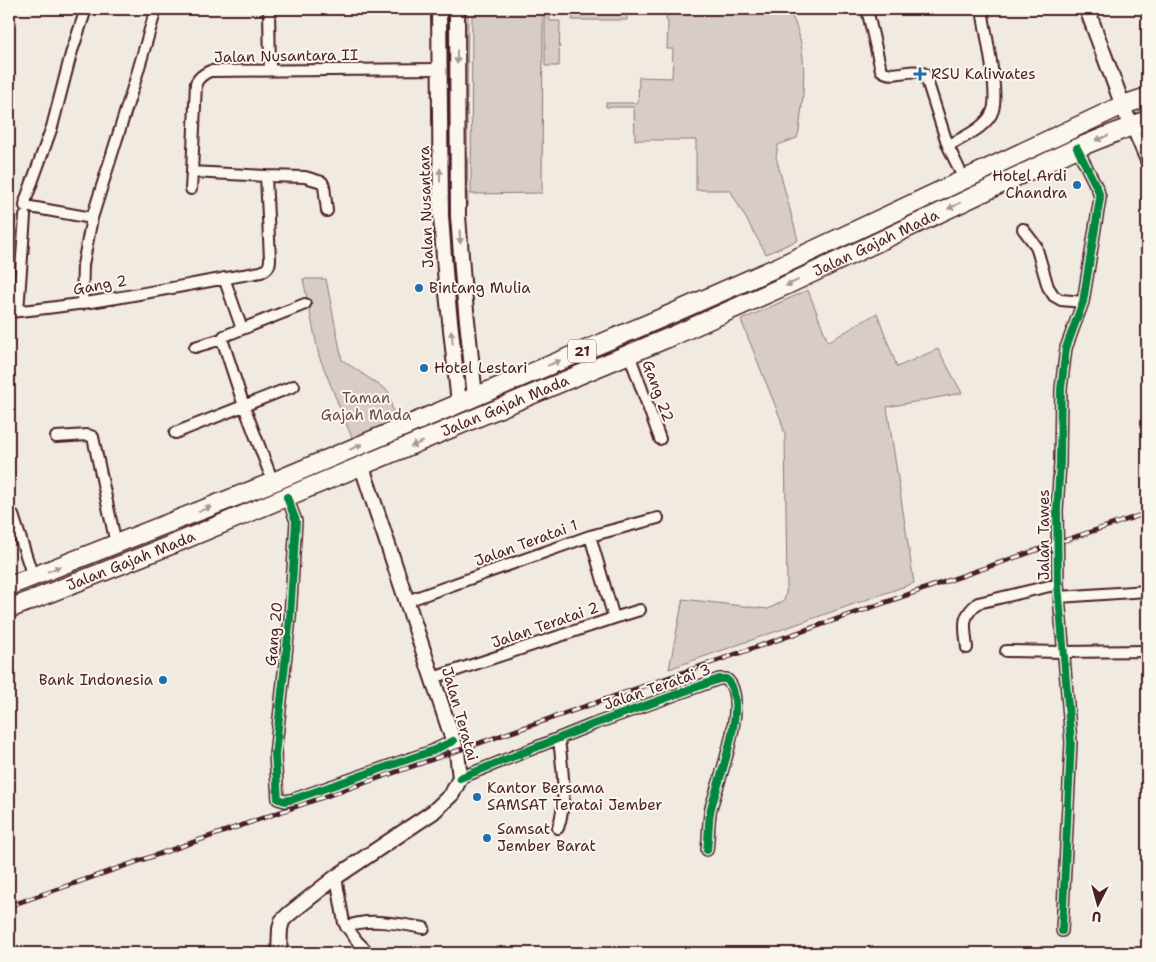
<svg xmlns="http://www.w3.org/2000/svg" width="1156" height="962" font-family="'Shantell Sans',sans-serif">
<rect width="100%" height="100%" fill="#f0eae0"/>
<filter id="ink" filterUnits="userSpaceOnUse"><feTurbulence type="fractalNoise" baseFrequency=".02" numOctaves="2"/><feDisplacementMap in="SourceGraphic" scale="10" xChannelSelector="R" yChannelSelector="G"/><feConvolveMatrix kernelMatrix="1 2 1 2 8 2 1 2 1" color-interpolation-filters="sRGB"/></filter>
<g filter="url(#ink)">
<path fill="#d8ccc6" stroke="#917678" d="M445,9H451L452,209L450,210L447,209Z
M464,9H468L467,100H464Z
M545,9H549L550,21H560L559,66H545Z
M605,9H627V20H572L574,13L600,12Z
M667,9H788C810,45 804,91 799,131L797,138L778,145L776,157L798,240L766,254L730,190H696V140H635L634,107H606V103H638L639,77L672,78L673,49H667L668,21L666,20Z
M472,10L543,11L542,193L471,194Z
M464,105H467L468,205H465Z
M450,223L452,225L465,368L462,370L460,368L448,225Z
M303,279H326L342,360L388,391L396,424L352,438L319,356Z
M808,290L828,342L877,313L897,367L938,349L962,393L887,407L914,583L669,669L683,599L768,609L784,601L787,587L785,435L781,420L741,320Z"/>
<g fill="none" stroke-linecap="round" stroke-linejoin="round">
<defs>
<path id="street" d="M86,9L71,54L52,127L26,199L25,206L92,218
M269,9L270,70
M867,9L881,70C893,80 911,66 925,74L948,146L964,179
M1131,126L1147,163
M948,146C963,137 988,127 993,110C999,91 985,31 982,9
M192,172L196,83C199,77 203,74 210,71L440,69
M266,176L305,177L322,182L324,186L327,211
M1023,229L1036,246L1048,287L1054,296L1061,300L1083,302
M82,304L83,265L92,218L135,81L156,9
M18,311L25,216
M9,312C94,305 177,286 261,272C267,269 270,267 270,259L266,176L192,172L191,189
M242,329L305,304
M222,339L244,406L273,482
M195,347L222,339L224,336L242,329L224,278
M629,354L660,439
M175,433L294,386
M56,437L88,435L93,437L116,544
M287,497L296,521L290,618L275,755L278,799L285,801L294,799L432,751L453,741
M13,515L33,577
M1059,597L1147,591
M407,601L590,536L658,518
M614,618L640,610
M967,648C965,627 960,617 978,603L1058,584
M1006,651L1064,652L1147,651
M433,678L614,618L590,536
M460,778L594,724L719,679H726C751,697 718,782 711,808C708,821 709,836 707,850
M558,828C568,798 562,769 559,739
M336,877L344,923L357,941L369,953
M346,927C367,917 402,924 424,928
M1062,931L1071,742L1058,584L1057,510L1060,463L1061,389L1066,348L1083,302L1100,198L1098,190L1077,148"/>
<path id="secondary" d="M439,9L441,216L446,284L459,403
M457,9L458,216L463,282L475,397
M1087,9L1126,114L1131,126
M279,953L280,929L282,921L289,914L336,877L433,812L452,794L460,778L457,752L362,467"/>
<g id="highway">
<path d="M9,586L273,482L671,314L782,265L1123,105L1147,97"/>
<path id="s1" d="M9,609L176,543L675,335L789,284L1077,148L1147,120"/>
</g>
</defs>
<use href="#street" stroke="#4a1f2b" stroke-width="14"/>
<use href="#secondary" stroke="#4a1f2b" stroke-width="18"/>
<use href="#highway" stroke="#4a1f2b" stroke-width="21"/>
<use href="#street" stroke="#fbf7ec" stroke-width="10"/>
<use href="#secondary" stroke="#fbf7ec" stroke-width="14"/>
<use href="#highway" stroke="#fbf7ec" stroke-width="18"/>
<defs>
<path id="rail" d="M9,906L1057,543L1147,513"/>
</defs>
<use href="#rail" stroke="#4a1f2b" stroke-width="5"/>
<use href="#rail" stroke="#fbf7ec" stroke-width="3" stroke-dasharray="9" stroke-linecap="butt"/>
<defs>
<path id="cycleway" d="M287,497L296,521L290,618L275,755L278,799L285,801L294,799L432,751L453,741
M460,778L594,724L719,679H726C751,697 718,782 711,808C708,821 709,836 707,850
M1062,931L1071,742L1058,584L1057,510L1060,463L1061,389L1066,348L1083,302L1100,198L1098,190L1077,148"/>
</defs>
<use href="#cycleway" stroke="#fbf7ec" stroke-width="11"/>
<use href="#cycleway" stroke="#00873e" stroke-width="8"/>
</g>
<defs><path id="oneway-solid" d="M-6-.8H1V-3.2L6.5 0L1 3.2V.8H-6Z" transform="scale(1.25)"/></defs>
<g fill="#ab9695">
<use href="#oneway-solid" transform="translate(457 57) rotate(90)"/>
<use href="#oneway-solid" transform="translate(1102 138) rotate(158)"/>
<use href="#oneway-solid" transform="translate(440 175) rotate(-90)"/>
<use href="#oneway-solid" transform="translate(954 206) rotate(154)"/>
<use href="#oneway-solid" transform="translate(460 237) rotate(86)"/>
<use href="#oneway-solid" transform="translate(792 283) rotate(155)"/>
<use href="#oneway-solid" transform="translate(452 337) rotate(-96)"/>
<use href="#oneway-solid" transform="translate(554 363) rotate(-23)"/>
<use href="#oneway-solid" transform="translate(417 444) rotate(157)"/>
<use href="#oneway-solid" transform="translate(356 447) rotate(-23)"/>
<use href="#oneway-solid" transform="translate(205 509) rotate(-22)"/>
<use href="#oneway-solid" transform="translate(54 569) rotate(-22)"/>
</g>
</g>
<g fill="#1f6fb2" stroke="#fbf7ec" stroke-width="2">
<path d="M917.5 66.5h5v5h5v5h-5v5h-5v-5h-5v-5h5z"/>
<circle cx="1077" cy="185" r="5"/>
<circle cx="419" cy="288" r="5"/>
<circle cx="424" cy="368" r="5"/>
<circle cx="163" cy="680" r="5"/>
<circle cx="477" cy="797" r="5"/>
<circle cx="487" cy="838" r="5"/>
</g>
<g text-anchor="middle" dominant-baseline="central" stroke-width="4" stroke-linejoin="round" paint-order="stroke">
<rect fill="#fbf7ec" stroke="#7f6065" stroke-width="1" x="568" y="339.5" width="28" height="23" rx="4"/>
<g font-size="14" font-weight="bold" fill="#4a1f2b">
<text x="582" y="351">21</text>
</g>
<g font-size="15" fill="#4a1f2b" stroke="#fbf7ec">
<text transform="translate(286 56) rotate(-1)">Jalan Nusantara II</text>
<text transform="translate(426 207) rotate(-92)">Jalan Nusantara</text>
<text stroke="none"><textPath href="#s1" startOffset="941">Jalan Gajah Mada</textPath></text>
<text transform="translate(100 285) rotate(-10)">Gang 2</text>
<text transform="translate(658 391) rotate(70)">Gang 22</text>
<text stroke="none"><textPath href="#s1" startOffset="536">Jalan Gajah Mada</textPath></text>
<text transform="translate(1044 535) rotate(-90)">Jalan Tawes</text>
<text transform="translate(526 543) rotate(-20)">Jalan Teratai 1</text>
<text stroke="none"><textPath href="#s1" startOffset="131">Jalan Gajah Mada</textPath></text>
<text transform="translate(545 625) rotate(-19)">Jalan Teratai 2</text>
<text transform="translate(274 634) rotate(-84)">Gang 20</text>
<text transform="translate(657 687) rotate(-19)">Jalan Teratai 3</text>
<text transform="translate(460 714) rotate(74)">Jalan Teratai</text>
</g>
<g font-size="15" fill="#4a1f2b" stroke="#fbf7ec" text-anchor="start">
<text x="931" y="74">RSU Kaliwates</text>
<text x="1067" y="176" text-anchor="end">Hotel Ardi<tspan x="1067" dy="17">Chandra</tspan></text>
<text x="429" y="288">Bintang Mulia</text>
<text x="434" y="368">Hotel Lestari</text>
<text x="153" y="680" text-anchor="end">Bank Indonesia</text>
<text x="487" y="788">Kantor Bersama<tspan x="487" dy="17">SAMSAT Teratai Jember</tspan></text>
<text x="497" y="829">Samsat<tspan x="497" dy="17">Jember Barat</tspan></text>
</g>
<g font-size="15" fill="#6e4a52" stroke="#fbf7ec">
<text x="366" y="398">Taman<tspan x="366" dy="17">Gajah Mada</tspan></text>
</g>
</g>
<rect width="1156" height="962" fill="none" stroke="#fbf7ec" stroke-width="30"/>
<rect x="15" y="15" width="1126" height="932" fill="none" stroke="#4a1f2b" stroke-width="2" filter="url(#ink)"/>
<g transform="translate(1098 904) rotate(186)" stroke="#fbf7ec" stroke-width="4" paint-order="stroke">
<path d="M0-4L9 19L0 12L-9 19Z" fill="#4a1f2b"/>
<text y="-8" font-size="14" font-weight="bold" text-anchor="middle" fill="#4a1f2b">U</text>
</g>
</svg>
